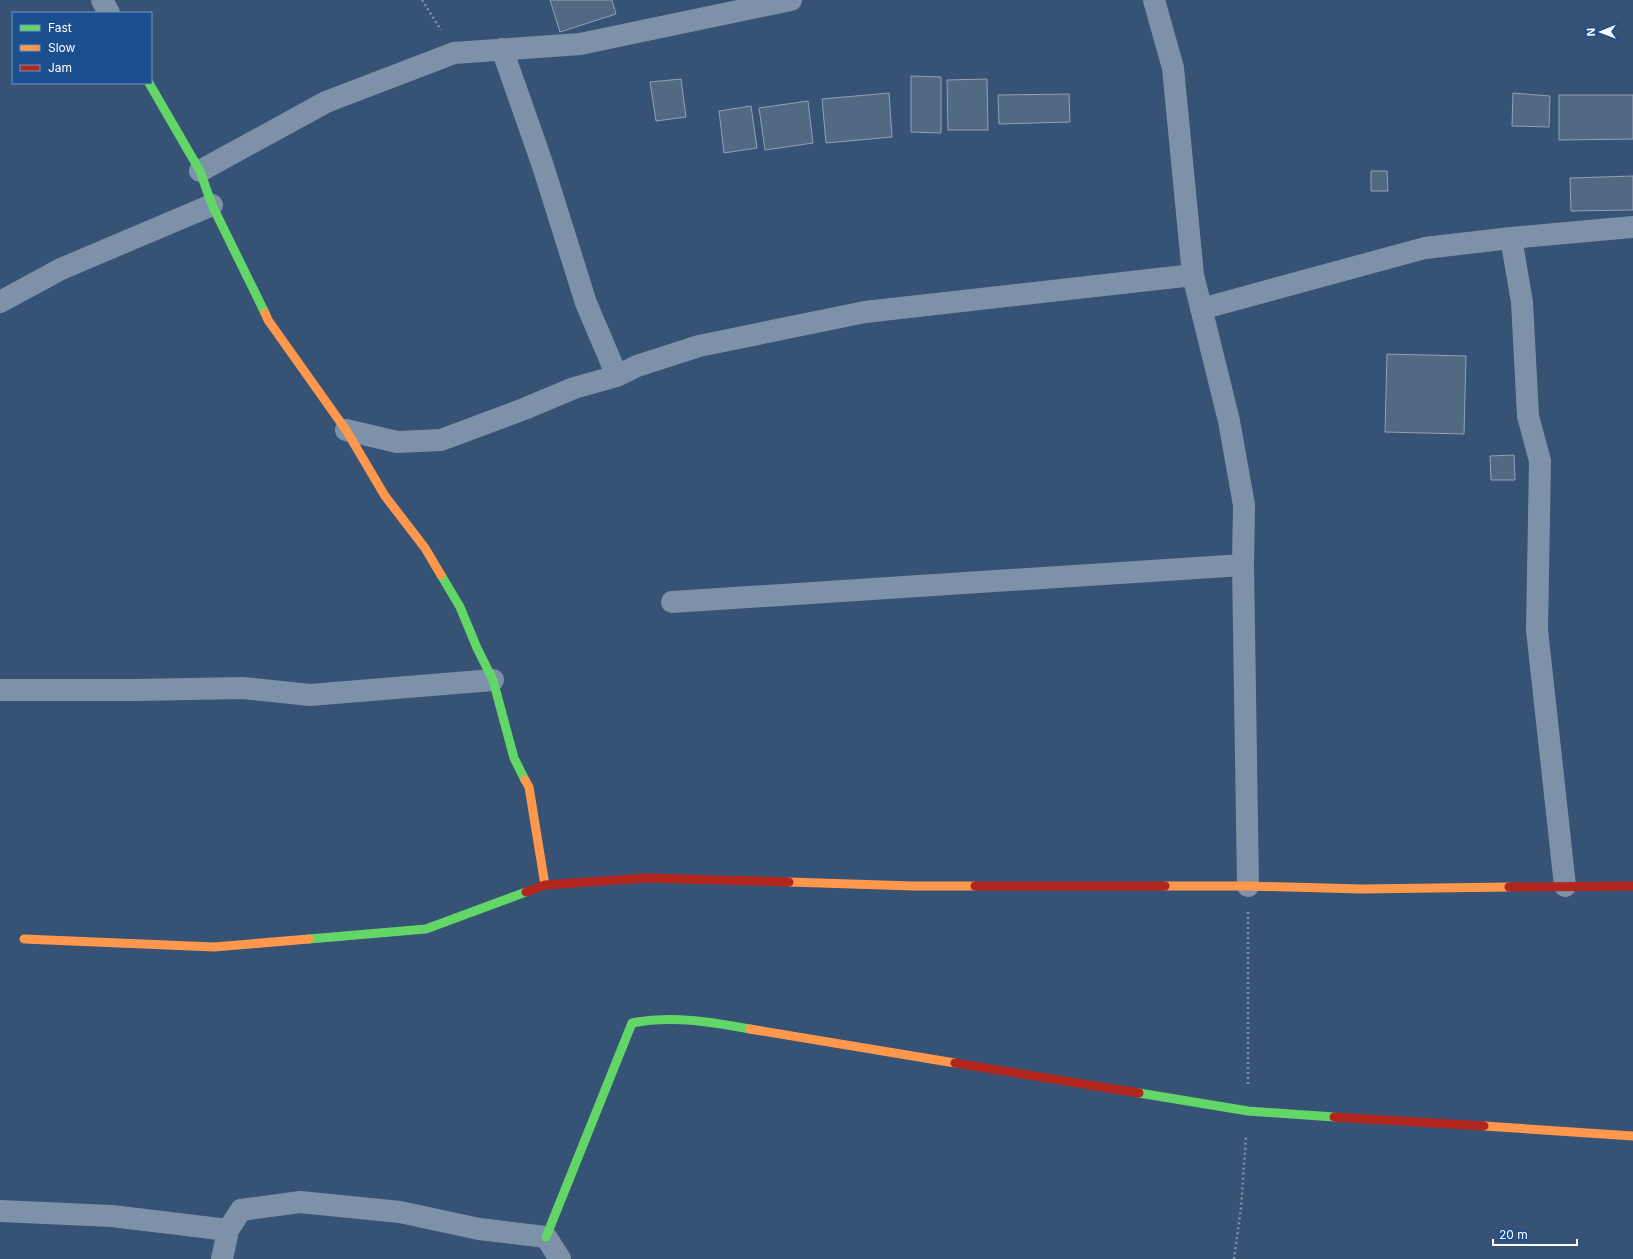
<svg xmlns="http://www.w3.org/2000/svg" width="1633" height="1259" font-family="Inter,sans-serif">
<rect width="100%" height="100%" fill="#365274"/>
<path fill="#526984" stroke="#92a2b6" d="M550,0H612L616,14L560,32Z
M911,76L941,77V133L911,132Z
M681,79L686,117L656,121L650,82Z
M987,79L988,130H948L947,80Z
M889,93L892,137L826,143L822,99Z
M1513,93L1550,96L1549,127L1512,126Z
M1069,94L1070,122L999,124L998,95Z
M1559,95H1633V139L1559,140Z
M808,101L813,143L765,150L759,108Z
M751,106L757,148L724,153L719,111Z
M1371,171H1387L1388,191H1371Z
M1633,176V210L1571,211L1570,178Z
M1387,354L1466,356L1464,434L1385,432Z
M1514,455L1515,480H1491L1490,456Z"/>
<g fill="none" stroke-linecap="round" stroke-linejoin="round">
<path stroke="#7d92a8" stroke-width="2.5" stroke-dasharray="2 3" stroke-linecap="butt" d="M422,0L441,30
M1248,912V1085
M1234,1259L1241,1208L1246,1136"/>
<path stroke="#7d92a8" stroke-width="22" d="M102,0L109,13
M1154,0L1173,68L1193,275L1229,421L1244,505L1243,565L1248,886
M502,49L542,163L586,303L617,376
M200,171L326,102L454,53L580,44L791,0
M1511,238L1522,302L1528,416L1540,461L1537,630L1565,886
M0,302L61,269L212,205
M1201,309L1425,248L1511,238L1633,227
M346,430L397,442L441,440L524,409L574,388L617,376L637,366L699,346L865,312L1193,275
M672,602L1243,565
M0,690H135L243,688L310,695L493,680
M0,1211L112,1216L228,1230
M222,1259L228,1230L241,1210L300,1202L400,1212L479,1229L546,1237L560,1259"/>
<path stroke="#63d668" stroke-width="9" d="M149,83L200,171L212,205L265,313
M441,575L460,607L477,648L493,680L514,758L525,780
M309,939L426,929L526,892
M1139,1093L1248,1111L1334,1117
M546,1237L632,1023C672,1015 711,1022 750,1029"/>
<path stroke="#ff974d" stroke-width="9" d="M265,313L268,320L346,430L385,496L425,548L441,575
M525,780L529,787L545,885
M789,882L913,886H975
M1165,886H1248L1362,889L1509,887
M24,939L214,947L309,939
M750,1029L955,1063
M1484,1126L1633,1136"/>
<path stroke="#b3261e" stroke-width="9" d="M975,886H1165
M1509,887L1633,886
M526,892L545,885L646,878L789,882
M955,1063L1139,1093
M1334,1117L1484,1126"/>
</g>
<rect x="12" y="12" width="140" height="72" fill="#1b4f8f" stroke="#7695bc"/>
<rect x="20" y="25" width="20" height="6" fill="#63d668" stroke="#7695bc"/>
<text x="48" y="32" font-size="12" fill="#ffffff">Fast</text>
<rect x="20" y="45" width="20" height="6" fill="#ff974d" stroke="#7695bc"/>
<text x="48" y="52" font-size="12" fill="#ffffff">Slow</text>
<rect x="20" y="65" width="20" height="6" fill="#b3261e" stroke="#7695bc"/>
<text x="48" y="72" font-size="12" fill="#ffffff">Jam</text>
<g transform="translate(1601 32) rotate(269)" stroke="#1b4f8f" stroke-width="3" paint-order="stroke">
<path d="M0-3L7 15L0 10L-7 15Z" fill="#ffffff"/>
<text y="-6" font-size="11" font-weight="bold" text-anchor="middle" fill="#ffffff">N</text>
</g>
<path d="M1493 1239v6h84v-6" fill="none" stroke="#ffffff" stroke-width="2"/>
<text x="1499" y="1239" font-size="12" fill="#ffffff" stroke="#1b4f8f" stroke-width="3" paint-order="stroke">20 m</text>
</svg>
